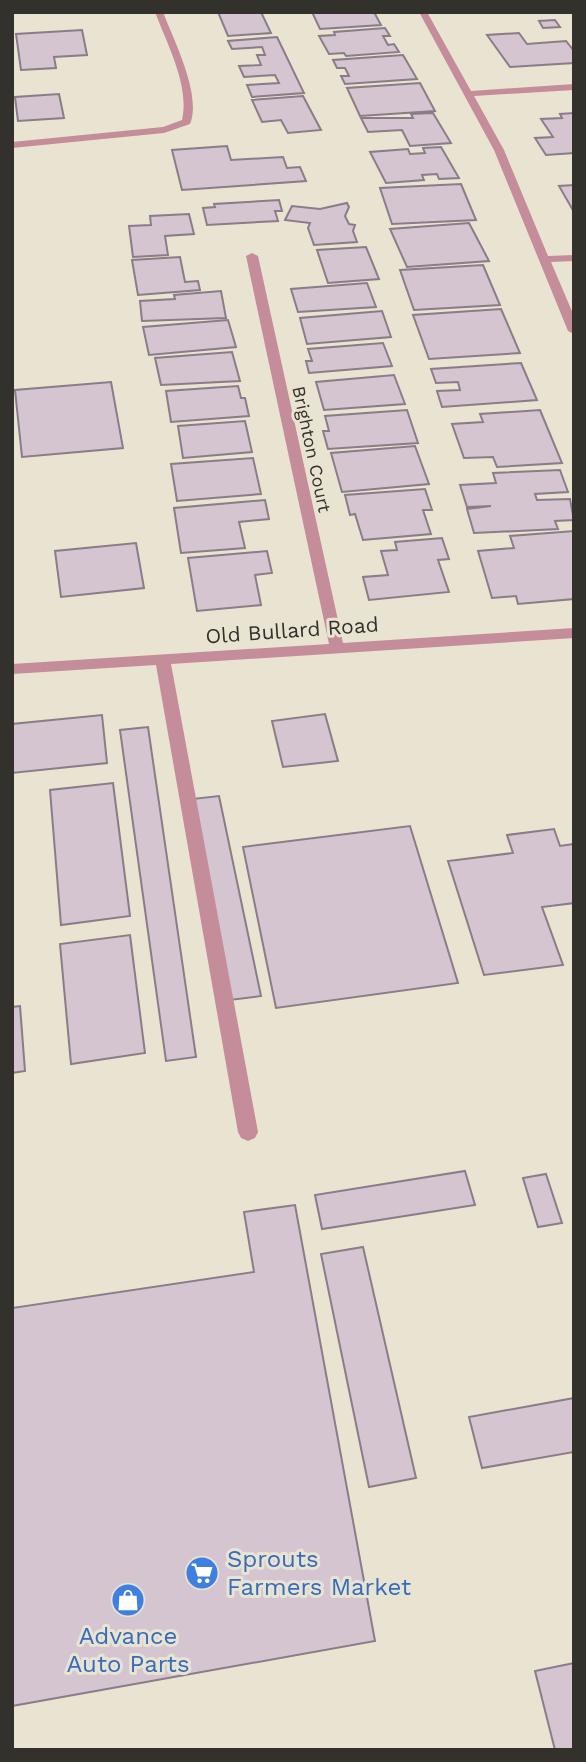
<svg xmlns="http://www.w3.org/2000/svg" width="586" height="1762" font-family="'Work Sans',sans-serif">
<rect width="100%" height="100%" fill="#e9e3d2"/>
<path fill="#d4c5d1" stroke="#8a7d87" stroke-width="2" d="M218,12H261L271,33L228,36Z
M312,12H374L381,25L320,29Z
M555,20L560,27L543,28L539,21Z
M385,28L390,36H383L388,45L394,44L399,52L346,56L344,53L329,54L319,36L335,35L334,32Z
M82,30L87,55L54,57L56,68L21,70L16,34Z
M519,33L527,44L566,41L574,51V63L510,67L487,35Z
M277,37L304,93L252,97L247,85L279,83L275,75L244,77L239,66L261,65L257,55H265L262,47L232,49L228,41Z
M403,55L417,79L345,84L341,76H349L345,68H337L333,60Z
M420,83L435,111L360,116L347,88Z
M59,94L64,118L18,121L15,97Z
M303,96L321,130L288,133L281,120L262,122L252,100Z
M433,113L451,143L410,146L402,130L368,132L361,118H413L411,114Z
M574,113V153L546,155L535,138L553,137L541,119L562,118L560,114Z
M227,146L231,160L283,157L287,168L300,167L306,181L182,190L172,150Z
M441,147L459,178L439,179L437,174L422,175L424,180L386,183L370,152L408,149L410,154L425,153L423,148Z
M461,184L476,220L392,224L380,188Z
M574,185V212L559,186Z
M279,200L282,211H275L278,221L207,225L203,208L215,207L214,204Z
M347,203L349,207L345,216L349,224L355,225L353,231L357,242L314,245L308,228L310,223L285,220L292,206L320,209Z
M189,214L194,234L165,236L168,255L133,257L129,226L151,225L150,216Z
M469,223L489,261L407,267L390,229Z
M366,247L379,279L328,283L317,250Z
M180,257L185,282L198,281L200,290L138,295L132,260Z
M483,265L500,305L414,310L400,270Z
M367,283L376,307L298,312L291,289Z
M221,291L226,318L142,321L140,301L175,299L174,295Z
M501,309L520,353L429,359L413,315Z
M382,311L391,337L307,344L300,318Z
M228,320L236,347L149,355L143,327Z
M383,343L392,366L309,373L306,361H312L308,349Z
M232,352L240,381L161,385L155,358Z
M521,363L537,400L442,407L437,391L460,390L458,382L436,383L431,369Z
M394,375L405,404L324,410L316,382Z
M111,382L123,448L22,457L15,390Z
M238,386L241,398H245L249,416L171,422L166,391Z
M407,410L418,443L328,449L323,431H329L325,416Z
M540,410L562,463L497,467L493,457L464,458L452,424L483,422L480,414Z
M245,421L252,452L183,458L178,426Z
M415,446L429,484L342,492L331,453Z
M253,458L261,494L177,501L171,464Z
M560,470L568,492L535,494L537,500L570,499L574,520L555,521L558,529L474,533L467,509L491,506L467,507L460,485L496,483L493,473Z
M425,489L432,510H423L431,534L363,540L355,514L350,515L345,495Z
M265,500L269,519L239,522L245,548L181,553L174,508Z
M574,531V599L518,604L516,596L492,598L478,551L514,548L510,536Z
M442,538L449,559L438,560L449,592L369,600L363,577L388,575L381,551L397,550L395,542Z
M136,543L144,588L61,597L55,551Z
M267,551L272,573L255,575L261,605L197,611L188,558Z
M325,714L338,761L283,767L272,721Z
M102,715L107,763L12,773V724Z
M148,727L196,1057L166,1061L120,730Z
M113,783L130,916L61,925L50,790Z
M219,796L261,996L230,1000L192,799Z
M410,826L458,983L276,1008L243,847Z
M554,829L560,846L574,844V903L542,907L563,965L484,975L448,861L513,853L507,835Z
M130,935L145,1053L71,1064L60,944Z
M20,1006L25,1071L12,1073V1007Z
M465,1171L475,1205L322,1229L315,1195Z
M546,1174L562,1223L538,1227L523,1178Z
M295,1205L375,1641L12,1706V1308L254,1272L244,1212Z
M363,1247L416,1478L369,1487L321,1254Z
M574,1398V1452L482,1468L469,1417Z
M574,1663V1750H555L535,1671Z"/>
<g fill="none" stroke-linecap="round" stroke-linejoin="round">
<path fill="#c58c99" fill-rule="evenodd" d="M155,12H163C174,41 202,95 190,124L164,133L12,148V142L163,127L182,120C190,86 167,44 155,12Z
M419,12H427L471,91L574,84V90L474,96L504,150L548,256L574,255V261L551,262L574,316V334L568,331L494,150Z
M252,253L258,256L343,643L574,628V638L171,664L258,1132L255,1138L248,1141L241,1138L238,1132L156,665L12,674V664L329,644L246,256Z"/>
</g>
<defs>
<symbol id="supermarket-disc" viewBox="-11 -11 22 22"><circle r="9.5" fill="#3f7fe0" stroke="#e9e3d2"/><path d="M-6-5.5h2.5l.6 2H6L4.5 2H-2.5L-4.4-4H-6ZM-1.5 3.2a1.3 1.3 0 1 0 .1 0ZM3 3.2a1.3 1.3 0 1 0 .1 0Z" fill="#fff"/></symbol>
<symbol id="shop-disc" viewBox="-11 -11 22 22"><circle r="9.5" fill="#3f7fe0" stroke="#e9e3d2"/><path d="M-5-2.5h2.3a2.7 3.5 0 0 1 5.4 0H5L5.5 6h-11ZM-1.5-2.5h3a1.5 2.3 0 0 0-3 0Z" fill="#fff"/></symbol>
</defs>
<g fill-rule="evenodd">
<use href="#supermarket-disc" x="183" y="1554" width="38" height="38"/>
<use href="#shop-disc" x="109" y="1581" width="38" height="38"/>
</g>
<g text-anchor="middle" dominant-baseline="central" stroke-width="6" stroke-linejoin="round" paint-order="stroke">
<g font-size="18" fill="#33312b" stroke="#e9e3d2">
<text transform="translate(312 449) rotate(78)">Brighton Court</text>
</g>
<g font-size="21" fill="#33312b" stroke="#e9e3d2">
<text transform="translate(292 630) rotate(-4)">Old Bullard Road</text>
</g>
<g font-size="24" fill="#366cbe" stroke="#e9e3d2" text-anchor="start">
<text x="227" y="1559">Sprouts<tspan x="227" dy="28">Farmers Market</tspan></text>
<text x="128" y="1636" text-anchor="middle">Advance<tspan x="128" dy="28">Auto Parts</tspan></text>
</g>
</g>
<rect width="586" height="1762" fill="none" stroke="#33312b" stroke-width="28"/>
</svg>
